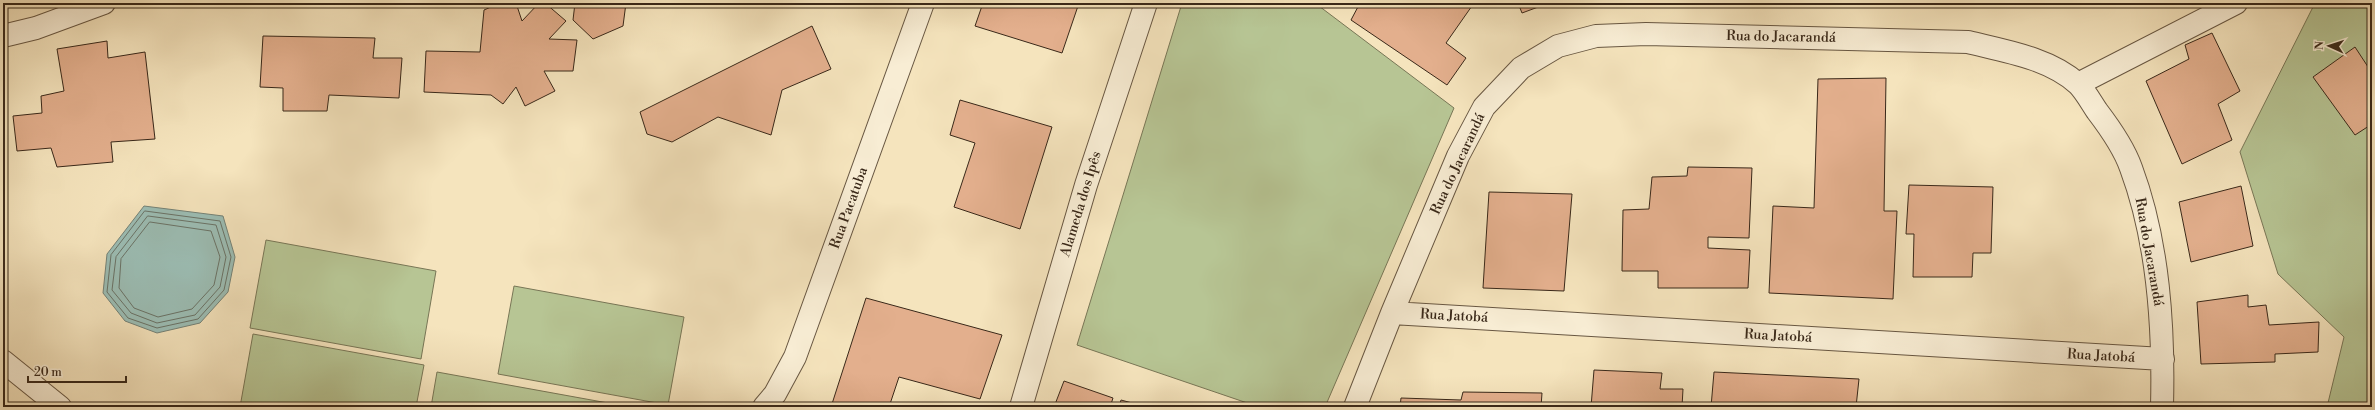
<svg xmlns="http://www.w3.org/2000/svg" width="2375" height="410" font-family="'Libre Bodoni',serif">
<rect width="100%" height="100%" fill="#f5e4bd"/>
<filter id="stains"><feTurbulence type="fractalNoise" baseFrequency=".005" numOctaves="4"/><feColorMatrix values="0 0 0 0 .2 0 0 0 0 .09 0 0 0 0 .02 0 0 0 .5 -.17"/></filter>
<radialGradient id="worn" r=".72"><stop offset=".6" stop-color="#630" stop-opacity="0"/><stop offset="1" stop-color="#630" stop-opacity=".3"/></radialGradient>
<path fill="#b7c594" stroke="#787656" d="M1182,3H1315L1454,108L1325,407H1259L1077,345Z
M2315,3H2372V407H2327L2344,337L2278,274L2240,152Z
M266,240L436,271L421,359L250,328Z
M514,286L684,317L668,405L498,374Z
M253,334L424,365L416,407H240Z
M437,372L608,403L607,407H431Z"/>
<path fill="#9cbeb5" stroke="#748277" d="M144,206L223,216L235,257L228,292L200,323L157,333L125,321L103,293L107,254Z"/>
<g fill="none" stroke-linecap="round" stroke-linejoin="round">
<path stroke="#6a7367" stroke-width="1" d="M145,211L220,221L231,257L224,290L198,319L157,328L128,318L107,292L111,255Z
M148,216L216,225L226,257L220,287L195,315L157,323L131,313L112,290L116,257Z
M150,222L211,231L220,257L214,285L192,309L158,317L134,308L119,288L121,259Z"/>
</g>
<path fill="#e3af8d" stroke="#392819" d="M500,3H516L522,21L539,3H545L566,21L549,39L577,40L573,71H544L555,91L525,106L516,87L503,104L491,95L424,92L426,51L480,52L484,10Z
M575,3H626L623,26L593,39L573,20Z
M983,3H1079L1062,53L975,26Z
M1360,3H1474L1446,43L1466,58L1447,85L1351,20Z
M1518,3H1549L1522,13Z
M812,26L831,69L782,90L771,135L718,117L672,142L647,134L640,112Z
M2212,33L2240,91L2218,104L2232,140L2182,164L2146,81L2189,59L2185,45Z
M263,36L375,38L373,58H402L399,98L329,95L327,111H283V88L260,87Z
M107,41L108,58L145,52L155,139L111,142L113,162L57,167L51,148L17,151L13,116L42,113L41,96L64,91L57,49Z
M2355,47L2372,73V124L2355,135L2313,77Z
M1886,78L1884,211H1897L1893,299L1769,293L1773,206L1814,208L1818,79Z
M960,100L1052,127L1020,229L954,207L975,143L950,135Z
M1688,167L1752,168L1749,238L1708,237V248L1750,250L1748,288H1658V271H1622L1623,210L1649,209L1652,177L1687,176Z
M1909,185L1993,187L1991,253H1973L1972,277H1913L1914,234H1906Z
M2241,186L2253,246L2191,262L2179,202Z
M1489,192L1572,194L1564,291L1483,288Z
M2248,295V307L2266,305L2269,325L2319,322L2318,352L2275,354V362L2201,364L2197,302Z
M866,298L1002,335L980,399L899,377L889,407H831Z
M1594,370L1662,373L1660,389H1683L1682,407H1591Z
M1714,372L1859,379L1856,407H1711Z
M1064,381L1113,398L1110,407H1054Z
M1463,392L1542,393L1541,407H1400L1401,398L1461,400Z
M1121,400L1147,407H1119Z"/>
<g fill="none" stroke-linecap="round" stroke-linejoin="round">
<defs>
<path id="minor" d="M3,36L36,28L104,3
M2078,84L2236,3
M1392,313L2163,359
M3,361L60,407
M764,407L775,394L795,357L923,3
M1355,407L1392,313L1458,156L1484,107L1521,68L1558,46L1596,36L1646,34L1968,42C2005,51 2049,58 2078,84C2085,91 2091,102 2097,111C2110,128 2124,148 2131,168C2159,243 2164,328 2162,407"/>
<path id="tertiary" d="M1021,407L1086,185L1146,3"/>
</defs>
<use href="#minor" stroke="#685742" stroke-width="24"/>
<use href="#tertiary" stroke="#685742" stroke-width="24"/>
<use href="#minor" stroke="#f8edd4" stroke-width="22"/>
<use href="#tertiary" stroke="#f8edd4" stroke-width="22"/>
</g>
<g text-anchor="middle" dominant-baseline="central" stroke-width="4" stroke-linejoin="round" paint-order="stroke">
<g font-size="14" fill="#392819" stroke="#f8edd4">
<text transform="translate(1781 37) rotate(1)">Rua do Jacarandá</text>
<text transform="translate(1458 164) rotate(-65)">Rua do Jacarandá</text>
<text transform="translate(1081 204) rotate(-73)">Alameda dos Ipês</text>
<text transform="translate(849 208) rotate(-70)">Rua Pacatuba</text>
<text transform="translate(2149 252) rotate(80)">Rua do Jacarandá</text>
<text transform="translate(1454 316) rotate(3)">Rua Jatobá</text>
<text transform="translate(1778 336) rotate(3)">Rua Jatobá</text>
<text transform="translate(2101 356) rotate(3)">Rua Jatobá</text>
</g>
</g>
<rect width="2375" height="410" fill="none" stroke="#f5e4bd" stroke-width="16"/>
<rect x="4" y="4" width="2367" height="402" fill="none" stroke="#392819" stroke-width="2"/>
<rect x="8" y="8" width="2359" height="394" fill="none" stroke="#392819"/>
<g transform="translate(2329 46) rotate(273)" stroke="#f8edd4" stroke-width="3" paint-order="stroke">
<path d="M0-3L7 15L0 10L-7 15Z" fill="#392819"/>
<text y="-6" font-size="11" font-weight="bold" text-anchor="middle" fill="#392819">N</text>
</g>
<path d="M28 376v6h98v-6" fill="none" stroke="#392819" stroke-width="2"/>
<text x="34" y="376" font-size="12" fill="#392819" stroke="#f8edd4" stroke-width="3" paint-order="stroke">20 m</text>
<rect width="100%" height="100%" filter="url(#stains)"/>
<rect width="100%" height="100%" fill="url(#worn)"/>
</svg>
